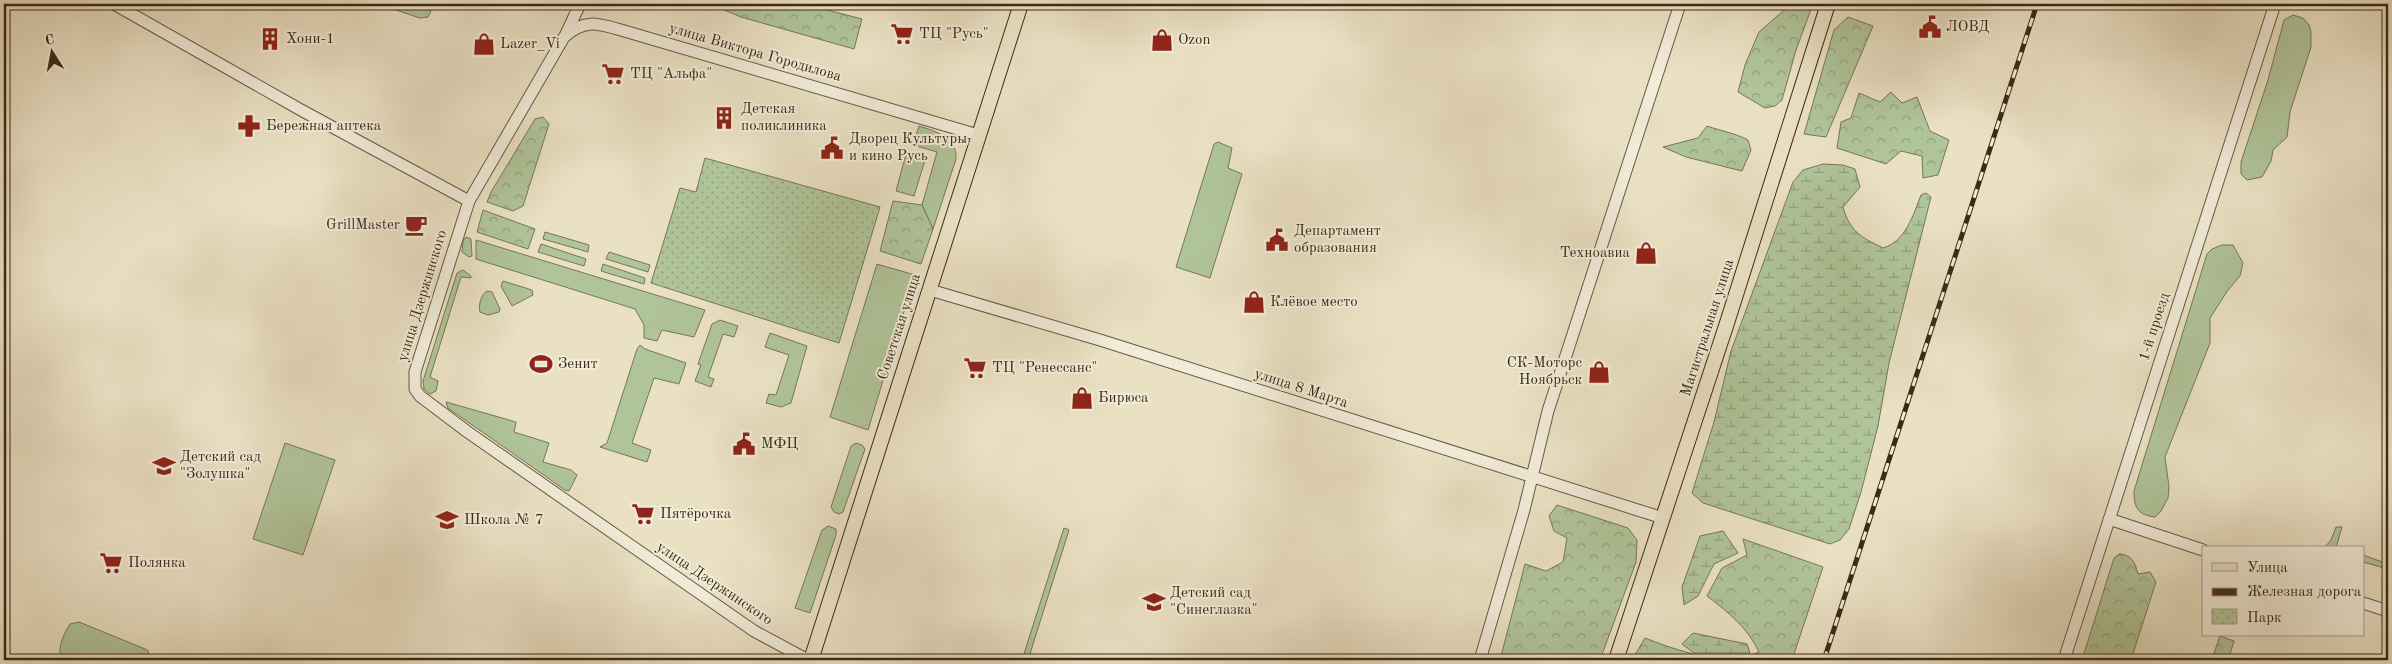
<svg xmlns="http://www.w3.org/2000/svg" width="2392" height="664" font-family="'Old Standard TT',serif">
<defs>
<pattern id="forest-crowns" width="20" height="18" patternUnits="userSpaceOnUse" patternTransform="scale(1.25)"><rect width="20" height="18" fill="#b0c499"/><path d="M2 6a3 3 0 1 1 6 0M12 15a3 3 0 1 1 6 0" fill="none" stroke="#909f7c"/></pattern>
<pattern id="wetland-marsh" width="20" height="14" patternUnits="userSpaceOnUse" patternTransform="scale(1.25)"><rect width="20" height="14" fill="#b0c499"/><path d="M1 5h8M5 5V1M11 12h8M15 12V8" fill="none" stroke="#909f7c"/></pattern>
<pattern id="park-dots" width="8" height="8" patternUnits="userSpaceOnUse" patternTransform="scale(1.25)"><rect width="8" height="8" fill="#b0c499"/><path d="M2 2h.1M6 6h.1" fill="none" stroke="#909f7c" stroke-width="1.8" stroke-linecap="round"/></pattern>
</defs>
<rect width="100%" height="100%" fill="#eae1c4"/>
<filter id="stains"><feTurbulence type="fractalNoise" baseFrequency=".004" numOctaves="4"/><feColorMatrix values="0 0 0 0 .2 0 0 0 0 .09 0 0 0 0 .02 0 0 0 .5 -.17"/></filter>
<radialGradient id="worn" r=".72"><stop offset=".6" stop-color="#630" stop-opacity="0"/><stop offset="1" stop-color="#630" stop-opacity=".3"/></radialGradient>
<path fill="#b0c499" stroke="#767756" d="M378,4H434L428,17L420,18Z
M2293,15L2303,18L2309,25L2311,32V47L2290,112L2287,137L2273,150L2271,161L2262,177L2247,180L2241,174V162L2268,80L2284,20Z
M919,126C937,132 957,137 956,159L933,229L922,205L937,152L913,145Z
M1218,142L1232,148L1228,168L1242,174L1210,278L1176,267L1214,144Z
M906,154L925,160L914,196L896,191Z
M545,232L589,245L588,252L543,239Z
M466,237L471,239L472,256L469,257L462,252L463,241Z
M476,240L705,310L694,337L662,330L657,341L644,338V325L635,309L476,259Z
M541,244L586,259L584,266L538,252Z
M2222,245H2233L2243,263L2240,276L2228,290L2210,318V343L2165,457L2169,487L2168,498L2161,511L2155,517C2138,515 2134,508 2134,491L2207,254L2212,249Z
M609,252L650,265L648,272L606,259Z
M603,264L645,278L644,284L601,271Z
M877,264L915,275L868,430L830,417Z
M463,270L471,276V278L461,277L430,377L438,381L436,391L430,394L424,389L423,381L457,273Z
M503,281L532,290L533,295L512,306L501,286Z
M487,291L492,292L500,309L499,312L488,315L480,312C478,306 481,294 487,291Z
M720,320L738,326L734,337L723,334L708,377L714,379L711,387L695,381L701,365L698,364L712,324Z
M770,333L807,346L791,403L781,407L766,403L769,394L776,395L789,355L765,347Z
M640,345L645,349L686,363L679,384L654,378L632,443L651,450L647,462L600,447L607,443L637,349Z
M446,402L516,422L514,432L549,443L543,462L571,470L577,475L569,491L565,490L448,408Z
M285,443L335,460L303,555L253,539Z
M856,443L862,445L865,449L843,512L839,514L834,512L831,507L851,446Z
M828,526L836,529V535L810,613L795,608L822,530Z
M2336,527H2342L2336,548H2324L2331,540Z
M1064,528L1069,530L1028,660H1022Z
M2363,555L2388,564V569L2363,562Z
M79,622L145,649L148,651L151,660H62C56,651 64,633 70,624Z"/>
<path fill="url(#forest-crowns)" stroke="#767756" d="M710,4H804L862,19L854,49L741,17Z
M1791,4H1813L1796,50L1782,100L1775,106L1765,108L1738,92L1745,65L1759,32Z
M1848,17L1873,26L1826,137L1804,134L1834,30Z
M1891,92L1902,103L1917,97L1930,131L1949,140L1938,175L1923,178L1922,156L1901,151L1886,164L1837,148L1841,122L1851,118L1859,93L1880,102Z
M543,117L549,124L523,206L513,211L487,202L491,192L535,119Z
M1707,126C1721,131 1735,133 1748,140L1751,150L1742,171L1686,157L1663,147L1698,138Z
M893,201L922,205L933,229L921,264L880,251Z
M483,210L535,229L528,249L477,232Z
M1557,505L1628,528L1637,540L1636,562L1600,660H1500L1525,564L1546,571L1563,562L1567,538L1554,531L1549,516Z
M1743,539L1823,567L1792,660H1632L1645,638C1672,649 1710,661 1740,659C1746,658 1753,654 1759,652C1748,628 1727,611 1707,596L1722,568L1747,555Z
M2119,554C2132,555 2135,562 2138,574L2150,572L2156,582L2131,660H2082L2114,558Z
M2220,636L2234,641L2229,658L2214,653Z"/>
<path fill="url(#wetland-marsh)" stroke="#767756" d="M1823,164L1843,165L1855,169L1860,187L1843,207C1850,232 1861,237 1883,248C1906,241 1913,215 1921,195L1926,193L1931,197L1889,363L1878,426L1861,492L1849,529L1840,540L1830,544L1703,503L1692,493L1714,422L1731,351L1793,182L1803,170Z
M1723,531L1738,553L1714,564L1698,596L1684,605L1682,587L1700,536Z
M1693,633L1747,644L1750,653H1694L1682,644Z"/>
<path fill="url(#park-dots)" stroke="#767756" d="M705,158L880,207L839,343L651,283L680,188L696,192Z"/>
<g fill="none" stroke-linecap="round" stroke-linejoin="round">
<defs>
<path id="minor" d="M114,4L301,110L469,201
M566,34L580,4
M930,290L1100,340L1663,518
M2109,519L2203,550
M2363,603L2388,611
M808,660L754,631L469,433L420,396L415,389V372L469,201L564,37C584,19 596,23 621,30L978,135
M1480,660L1524,510L1548,411L1680,4
M2064,660L2275,4"/>
<path id="major" d="M811,660L1021,4
M1616,660L1727,323L1828,4"/>
</defs>
<use href="#minor" stroke="#685840" stroke-width="13"/>
<use href="#major" stroke="#3d2a14" stroke-width="16"/>
<use href="#minor" stroke="#f1ecd9" stroke-width="11"/>
<use href="#major" stroke="#eae1c4" stroke-width="14"/>
<defs>
<path id="rail" d="M1824,660L2037,4"/>
</defs>
<use href="#rail" stroke="#3d2a14" stroke-width="5"/>
<use href="#rail" stroke="#f1ecd9" stroke-width="3" stroke-dasharray="9" stroke-linecap="butt"/>
</g>
<defs>
<symbol id="civic-bare" viewBox="-9 -9 18 18"><path d="M-.6-6.5H3V-4.5H.6V-3L4-1V1h2V6H-6V1h2V-1L-.6-3ZM-1.2 2.5V6h2.4V2.5Z" fill="#8f2418" stroke="#f1ecd9" stroke-width="2.5" paint-order="stroke"/></symbol>
<symbol id="supermarket-bare" viewBox="-9 -9 18 18"><path d="M-6-5.5h2.5l.6 2H6L4.5 2H-2.5L-4.4-4H-6ZM-1.5 3.2a1.3 1.3 0 1 0 .1 0ZM3 3.2a1.3 1.3 0 1 0 .1 0Z" fill="#8f2418" stroke="#f1ecd9" stroke-width="2.5" paint-order="stroke"/></symbol>
<symbol id="building-bare" viewBox="-9 -9 18 18"><path d="M-4-6H4V6H1V3H-1V6H-4ZM-2.5-4.3h1.7v1.8h-1.7ZM.8-4.3h1.7v1.8H.8ZM-2.5-1h1.7V.8h-1.7ZM.8-1h1.7V.8H.8Z" fill="#8f2418" stroke="#f1ecd9" stroke-width="2.5" paint-order="stroke"/></symbol>
<symbol id="shop-bare" viewBox="-9 -9 18 18"><path d="M-5-2.5h2.3a2.7 3.5 0 0 1 5.4 0H5L5.5 6h-11ZM-1.5-2.5h3a1.5 2.3 0 0 0-3 0Z" fill="#8f2418" stroke="#f1ecd9" stroke-width="2.5" paint-order="stroke"/></symbol>
<symbol id="pharmacy-bare" viewBox="-9 -9 18 18"><path d="M-2-6h4v4h4v4h-4v4h-4v-4h-4v-4h4Z" fill="#8f2418" stroke="#f1ecd9" stroke-width="2.5" paint-order="stroke"/></symbol>
<symbol id="cafe-bare" viewBox="-9 -9 18 18"><path d="M-5.5-4.5H6V0H3Q3 3.5 0 3.5H-2.5Q-5.5 3.5-5.5 0ZM3-3.2v2h1.7v-2ZM-6 4.5H4V6H-6Z" fill="#8f2418" stroke="#f1ecd9" stroke-width="2.5" paint-order="stroke"/></symbol>
<symbol id="stadium-bare" viewBox="-9 -9 18 18"><path d="M0-5a6.5 5 0 1 0 0 10a6.5 5 0 1 0 0-10ZM-3.5-1.8h7v3.6h-7Z" fill="#8f2418" stroke="#f1ecd9" stroke-width="2.5" paint-order="stroke"/></symbol>
<symbol id="school-bare" viewBox="-9 -9 18 18"><path d="M0-5L7-2L0 1L-7-2ZM-4 1L0 2.5L4 1V4Q0 6-4 4Z" fill="#8f2418" stroke="#f1ecd9" stroke-width="2.5" paint-order="stroke"/></symbol>
</defs>
<g fill-rule="evenodd">
<use href="#civic-bare" x="1914" y="11" width="32" height="32"/>
<use href="#supermarket-bare" x="886" y="18" width="32" height="32"/>
<use href="#building-bare" x="254" y="23" width="32" height="32"/>
<use href="#shop-bare" x="1146" y="24" width="32" height="32"/>
<use href="#shop-bare" x="468" y="28" width="32" height="32"/>
<use href="#supermarket-bare" x="597" y="58" width="32" height="32"/>
<use href="#building-bare" x="708" y="102" width="32" height="32"/>
<use href="#pharmacy-bare" x="233" y="110" width="32" height="32"/>
<use href="#civic-bare" x="816" y="132" width="32" height="32"/>
<use href="#cafe-bare" x="400" y="209" width="32" height="32"/>
<use href="#civic-bare" x="1261" y="224" width="32" height="32"/>
<use href="#shop-bare" x="1630" y="237" width="32" height="32"/>
<use href="#shop-bare" x="1238" y="286" width="32" height="32"/>
<use href="#stadium-bare" x="525" y="348" width="32" height="32"/>
<use href="#supermarket-bare" x="959" y="352" width="32" height="32"/>
<use href="#shop-bare" x="1583" y="356" width="32" height="32"/>
<use href="#shop-bare" x="1066" y="382" width="32" height="32"/>
<use href="#civic-bare" x="728" y="428" width="32" height="32"/>
<use href="#school-bare" x="148" y="450" width="32" height="32"/>
<use href="#supermarket-bare" x="627" y="498" width="32" height="32"/>
<use href="#school-bare" x="431" y="504" width="32" height="32"/>
<use href="#supermarket-bare" x="95" y="547" width="32" height="32"/>
<use href="#school-bare" x="1138" y="586" width="32" height="32"/>
</g>
<g text-anchor="middle" dominant-baseline="central" stroke-width="4" stroke-linejoin="round" paint-order="stroke">
<g font-size="15" fill="#3d2a14" stroke="#f1ecd9" text-anchor="start">
<text x="1946" y="27">ЛОВД</text>
<text x="919" y="34">ТЦ "Русь"</text>
<text x="286" y="39">Хони-1</text>
<text x="1178" y="40">Ozon</text>
<text x="500" y="44">Lazer_Vi</text>
<text x="630" y="74">ТЦ "Альфа"</text>
<text x="741" y="109">Детская<tspan x="741" dy="17">поликлиника</tspan></text>
<text x="266" y="126">Бережная аптека</text>
<text x="849" y="139">Дворец Культуры<tspan x="849" dy="17">и кино Русь</tspan></text>
<text x="400" y="225" text-anchor="end">GrillMaster</text>
<text x="1294" y="231">Департамент<tspan x="1294" dy="17">образования</tspan></text>
<text x="1630" y="253" text-anchor="end">Техноавиа</text>
<text x="1270" y="302">Клёвое место</text>
<text x="1582" y="363" text-anchor="end">СК-Моторс<tspan x="1582" dy="17">Ноябрьск</tspan></text>
<text x="558" y="364">Зенит</text>
<text x="992" y="368">ТЦ "Ренессанс"</text>
<text x="1098" y="398">Бирюса</text>
<text x="761" y="444">МФЦ</text>
<text x="180" y="457">Детский сад<tspan x="180" dy="17">"Золушка"</tspan></text>
<text x="660" y="514">Пятёрочка</text>
<text x="464" y="520">Школа № 7</text>
<text x="128" y="563">Полянка</text>
<text x="1170" y="593">Детский сад<tspan x="1170" dy="17">"Синеглазка"</tspan></text>
</g>
<g font-size="15" fill="#3d2a14" stroke="#f1ecd9">
<text transform="translate(755 53) rotate(16)">улица Виктора Городилова</text>
<text transform="translate(423 296) rotate(-73)">улица Дзержинского</text>
<text transform="translate(900 327) rotate(-72)">Советская улица</text>
<text transform="translate(2155 327) rotate(-72)">1-й проезд</text>
<text transform="translate(1708 328) rotate(-72)">Магистральная улица</text>
<text transform="translate(1301 389) rotate(18)">улица 8 Марта</text>
<text transform="translate(714 584) rotate(34)">улица Дзержинского</text>
</g>
</g>
<rect width="2392" height="664" fill="none" stroke="#eae1c4" stroke-width="20"/>
<rect x="5" y="5" width="2382" height="654" fill="none" stroke="#3d2a14" stroke-width="2.5"/>
<rect x="10" y="10" width="2372" height="644" fill="none" stroke="#3d2a14"/>
<rect x="2202" y="546" width="162" height="90" fill="#f1ecd9" stroke="#a99e8a"/>
<rect x="2212" y="563" width="25" height="8" fill="#eae1c4" stroke="#a99e8a"/>
<text x="2247" y="572" font-size="15" fill="#3d2a14">Улица</text>
<rect x="2212" y="588" width="25" height="8" fill="#3d2a14" stroke="#a99e8a"/>
<text x="2247" y="596" font-size="15" fill="#3d2a14">Железная дорога</text>
<rect x="2212" y="609" width="25" height="15" fill="url(#park-dots)" stroke="#a99e8a"/>
<text x="2247" y="622" font-size="15" fill="#3d2a14">Парк</text>
<g transform="translate(52 52) rotate(349)" stroke="#f1ecd9" stroke-width="4" paint-order="stroke">
<path d="M0-4L9 19L0 12L-9 19Z" fill="#3d2a14"/>
<text y="-8" font-size="14" font-weight="bold" text-anchor="middle" fill="#3d2a14">С</text>
</g>
<rect width="100%" height="100%" filter="url(#stains)"/>
<rect width="100%" height="100%" fill="url(#worn)"/>
</svg>
